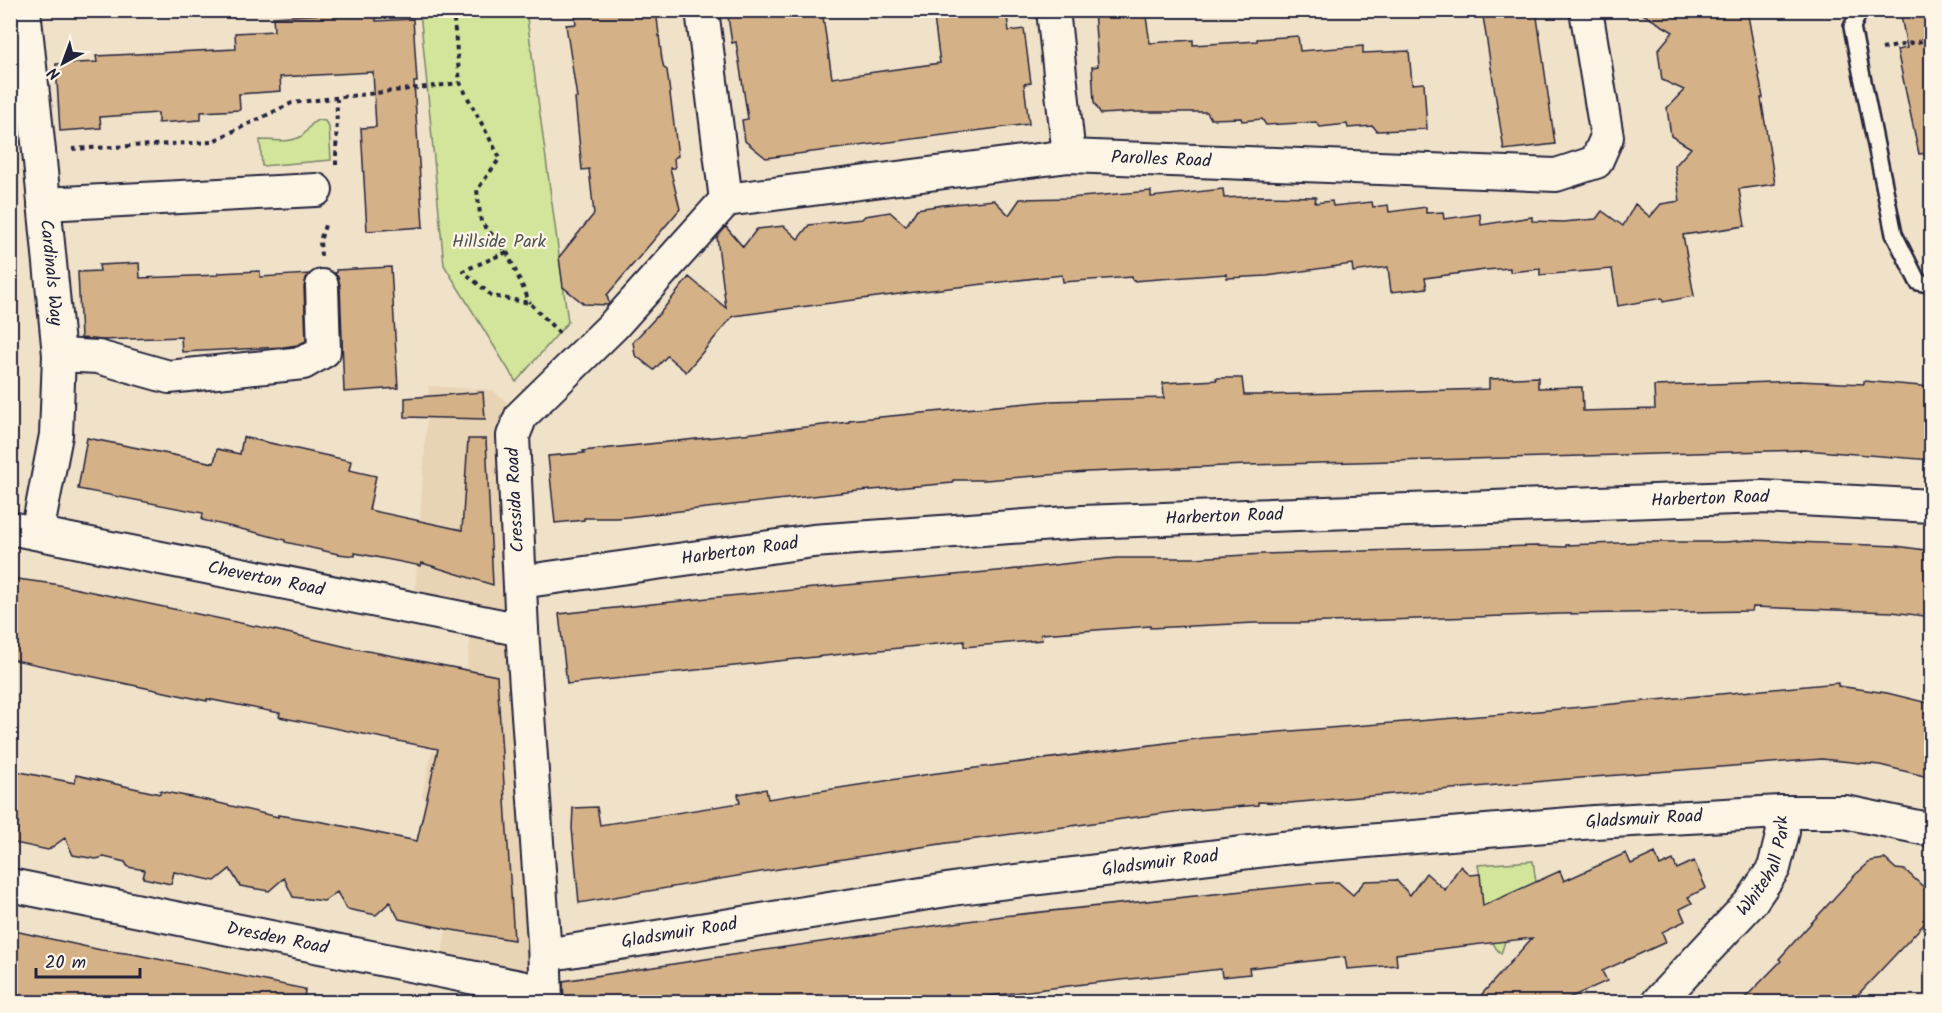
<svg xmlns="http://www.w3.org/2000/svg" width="1942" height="1013" font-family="Kalam,sans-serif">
<rect width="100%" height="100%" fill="#f0e1c9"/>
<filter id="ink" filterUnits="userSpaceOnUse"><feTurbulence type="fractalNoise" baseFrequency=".0167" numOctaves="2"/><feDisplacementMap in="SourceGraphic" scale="12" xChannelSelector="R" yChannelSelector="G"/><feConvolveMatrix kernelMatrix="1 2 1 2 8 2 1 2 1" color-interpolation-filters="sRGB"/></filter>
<g filter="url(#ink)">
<path fill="#e8d3b5" d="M429,386L493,390L521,416L545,992L439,970L468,809L422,797L432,751L442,753L457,718L467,670L472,624L414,610Z"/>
<path fill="#d2e59a" stroke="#7a846a" stroke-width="1.5" d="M420,11H526L568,322L516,382L444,265Z
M318,120L325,121L329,127L331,160L262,166L260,140C273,140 294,144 304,134C310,128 310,123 318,120Z
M1533,861L1536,882L1506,938L1501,954C1479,932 1484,894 1478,865Z"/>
<path fill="#d5b187" stroke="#22223b" stroke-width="1.5" d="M574,10H656L662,60L664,68L667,70L678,156L674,158L675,168H670L680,209L607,295L609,303L608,305L584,304L563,287L559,257L594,214L589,169L582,170L575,98H577L566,25L576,24Z
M727,10H822L832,78L940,63L933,10H1006L1009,31L1024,29L1031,83L1024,84L1029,124L766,158L745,141L742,120L748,119L736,42L732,43Z
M1094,10H1145L1150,43L1193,40V45L1257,41V39L1298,36L1300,51L1363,46V53L1409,51L1412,84L1424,83L1427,129L1377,131L1373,126L1348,128L1347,124L1320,127L1316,122L1266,125L1262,119L1242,121L1241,118L1211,119L1207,112H1135L1101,114L1094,103L1092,67L1098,66Z
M1482,10H1536L1555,144L1504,150Z
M1636,10H1747L1763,98H1761L1775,184L1739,189L1745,226L1683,235L1694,296L1663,302L1662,298L1618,306L1612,269L1540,275V269L1510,272V268L1485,270L1425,278L1427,288L1391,292L1388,267L1353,272L1352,264L1267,276L1227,278L1226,274L1133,281L1132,277L1063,282L1062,275L915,292L733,316L686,372L667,356L654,370L635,355L633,342L660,313L689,277L726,308L717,237L726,227L743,247L757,229L784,226L798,239L809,225L862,219L865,216L890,212L906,226L917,209L943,205L994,200L1009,215L1020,199L1069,198L1151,191V197L1223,189L1224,198L1258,196L1316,197L1315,203L1332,201L1333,206L1372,202L1373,207L1388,205L1389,212L1426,207V213L1443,212L1444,219L1480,214L1481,225L1532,217V221L1563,222L1596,219L1602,211L1623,226L1635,204L1650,217L1661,204L1680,201L1675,166L1691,148L1671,136L1667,108L1684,90L1662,80L1658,50L1673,32Z
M1900,10H1932V153L1919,154L1897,50L1907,48Z
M375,11L376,21L413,19L417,82H414L423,227L367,231L361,128L376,127L373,72L280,77L281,91L239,94L240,110L201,112V120L158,123V113L100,117L101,128L60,131L56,64L97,62L96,56L236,49L235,33L274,31L273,17Z
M139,263L140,278L218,275V273L260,271V277L309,274L306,278L304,287L306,341L297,345L284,347L182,352L181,337L102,340L81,338L78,272L100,271L99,265Z
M391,267L398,388L344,392L340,285L338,277L334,273H336V270Z
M1538,377V388L1582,387L1583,411L1655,409L1654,386L1798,381L1864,384V381L1932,387V460L1804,450L1247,465L1087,472L985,480H953V483L848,492L618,518H584V520L555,523L548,456L584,453L583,451L762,432L849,422V420L1049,401L1164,398L1163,383L1217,380L1216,378H1242L1244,395H1262L1489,389V379Z
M483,392L485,419L405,417V398Z
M243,437L351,461L349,470L376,476L369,510L462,530L468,439H486L493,585L422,563L421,566L355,553V556L338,554L285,542V540L258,533L202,520L203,513L78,489L87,438L214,463L217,449L240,454Z
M1749,540L1896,546L1932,551V617L1892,612L1753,607L1752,611L1560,614L1300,623H1255L1150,628V626L1041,634L1042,640L964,647V641L936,644L567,684L559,614L718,597L1008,570L1117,558H1194L1263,554L1536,546L1566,547V545L1646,542H1725Z
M10,578L54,584L279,631L347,647L497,676L514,940L452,930L399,919L390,902L376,915L347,909L337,892L324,901L293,897L284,878L269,891L240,886L230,869L215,881L174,872L171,884L143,878L145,870L128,867L125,862L104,857L96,859L73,855L65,838L48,850L10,842V770L75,783L76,775L160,794V791L206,800L278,817V815L323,822L417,841L438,749L279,717L280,713L207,699V701L10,659Z
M1838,683V686L1887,693L1932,704V778L1880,765L1822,759L1568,779L1289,803L1258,802V805L1173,812L947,843L779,869L579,903L572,828L573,808L597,807L600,825L740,803L738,794L766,789L768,799L930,774L1204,738L1505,714Z
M1626,853L1631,864L1655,853L1660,866L1673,860L1677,869L1694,861L1706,888L1688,897L1692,903L1680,909L1685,921L1662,932L1666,942L1602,971L1607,981L1560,1002H1475L1532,938L1396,954L1397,965L1347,969L1345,957L1249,968L1250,974L1222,977L1221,969L1084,984L943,1002H564L563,981L758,951L1003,916L1310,884L1338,882L1353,895L1365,881L1396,880L1410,895L1426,873L1445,890L1460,866L1470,875L1480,874L1483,906L1560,871L1564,881Z
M1885,859L1896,869L1905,870L1930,893L1928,914L1923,920L1926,922L1851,1002H1741L1781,961L1779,959L1794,942L1855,875L1871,861Z
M10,930L101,950L133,954L305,989L304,1002H10Z"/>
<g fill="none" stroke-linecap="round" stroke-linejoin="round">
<defs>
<path id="lane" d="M1860,10L1852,27L1894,234L1918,282L1932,285"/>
<g id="street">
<path id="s1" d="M24,10L39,151L59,355L56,435L37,533"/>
<path d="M1053,10L1069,156"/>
<path id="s2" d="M726,200L1069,156L1556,175L1596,162L1607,137L1586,10"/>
<path d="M44,204L316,190"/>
<path d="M59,355L98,357L169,377L303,363L324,351L322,286"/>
<path id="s3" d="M10,528L522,630"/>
<path id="s4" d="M520,582L813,541L1082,522L1762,497L1932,506"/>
<path id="s5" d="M10,885L545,992"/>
<path id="s6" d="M545,955L959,888L1282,848L1594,822L1781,812"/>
<path d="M546,1002L544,941L522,630L513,436L521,416L613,326L726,200L702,10"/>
<path id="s7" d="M1658,1002L1751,902L1774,868L1783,832L1781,812H1845L1932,830"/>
</g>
</defs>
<use href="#lane" stroke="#22223b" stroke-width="20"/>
<use href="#street" stroke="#22223b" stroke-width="36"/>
<path stroke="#22223b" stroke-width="4" stroke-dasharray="4.5 4.5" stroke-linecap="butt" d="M453,10L460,83L500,158L477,190L481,222L507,252L463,271L492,296L530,303L559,333
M1882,49L1932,39
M72,149L211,142L292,103L460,83
M336,165L337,99
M507,252L530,303
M321,256L320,241L326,222"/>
<use href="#lane" stroke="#fcf5e5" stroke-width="15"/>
<use href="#street" stroke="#fcf5e5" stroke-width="32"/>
</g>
</g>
<g text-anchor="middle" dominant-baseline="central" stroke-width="4.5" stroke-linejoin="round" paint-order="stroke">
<g font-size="18" fill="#22223b" stroke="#fcf5e5">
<text stroke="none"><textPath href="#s2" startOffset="438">Parolles Road</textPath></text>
<text stroke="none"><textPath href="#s1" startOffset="264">Cardinals Way</textPath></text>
<text transform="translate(516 500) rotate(-93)">Cressida Road</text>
<text stroke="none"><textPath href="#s4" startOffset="1194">Harberton Road</textPath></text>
<text stroke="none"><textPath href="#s4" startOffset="708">Harberton Road</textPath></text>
<text stroke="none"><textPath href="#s4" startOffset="222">Harberton Road</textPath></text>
<text stroke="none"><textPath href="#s3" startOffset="261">Cheverton Road</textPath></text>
<text stroke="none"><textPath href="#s6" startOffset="1108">Gladsmuir Road</textPath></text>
<text stroke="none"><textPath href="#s6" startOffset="622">Gladsmuir Road</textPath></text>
<text stroke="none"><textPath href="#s7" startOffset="176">Whitehall Park</textPath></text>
<text stroke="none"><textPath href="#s6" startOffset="136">Gladsmuir Road</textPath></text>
<text stroke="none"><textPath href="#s5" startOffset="273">Dresden Road</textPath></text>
</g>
<g font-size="18" fill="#4e5353" stroke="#fcf5e5">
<text x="499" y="242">Hillside Park</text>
</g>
</g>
<rect width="1942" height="1013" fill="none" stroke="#fcf5e5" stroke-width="36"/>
<rect x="18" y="18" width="1906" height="977" fill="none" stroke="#22223b" stroke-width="2" filter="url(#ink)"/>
<g transform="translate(63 63) rotate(221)" stroke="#fcf5e5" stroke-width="4.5" paint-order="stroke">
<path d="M0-4.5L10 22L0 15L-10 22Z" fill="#22223b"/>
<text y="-9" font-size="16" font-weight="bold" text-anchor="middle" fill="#22223b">N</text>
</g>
<path d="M36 968v9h104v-9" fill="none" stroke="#22223b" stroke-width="3"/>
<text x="45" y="968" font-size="18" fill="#22223b" stroke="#fcf5e5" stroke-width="4.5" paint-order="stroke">20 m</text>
</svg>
